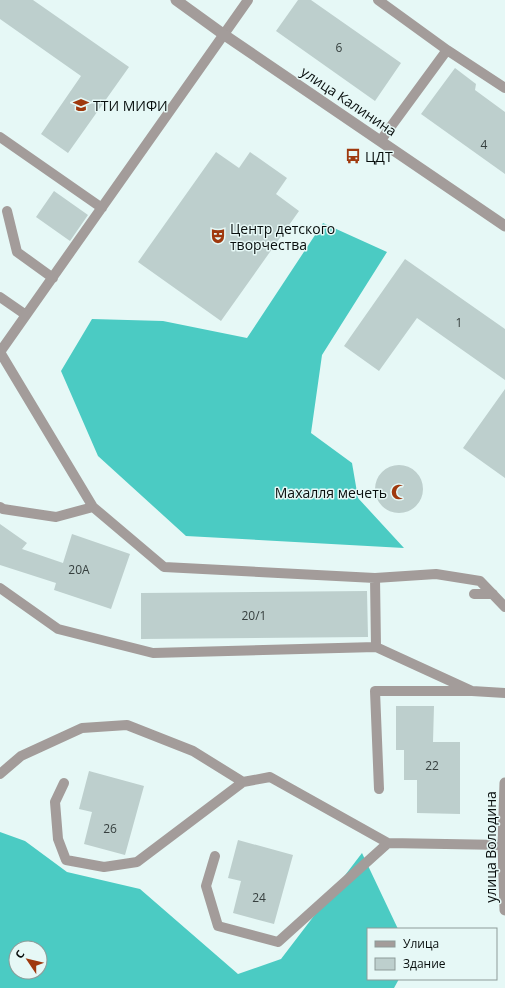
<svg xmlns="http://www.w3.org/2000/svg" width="505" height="988" font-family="'Open Sans',sans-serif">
<rect width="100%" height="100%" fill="#e6f8f6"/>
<path fill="#4bcbc3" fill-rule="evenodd" d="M323,223L387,252L322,355L311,433L352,463L358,498L404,548L186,536L98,456L61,371L92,319L163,321L247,338Z
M0,832L25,841L67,872L140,889L238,974L281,959L362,853L398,929H368V979H399L394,988H0ZM16,948H40V972H16Z"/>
<path fill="#bdcfcd" d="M0,0H33L129,67L68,153L41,134L81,76L0,19Z
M298,0H311L401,63L375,101L276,31Z
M455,68L476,84L475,90L505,112V174L421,114Z
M216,152L239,168L250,152L287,178L276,194L299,211L221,321L138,262Z
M54,191L88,215L70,241L36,217Z
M405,259L505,329V380L417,318L379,371L344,346Z
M505,389V478L463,448Z
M375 489a24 24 0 1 1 48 0a24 24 0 1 1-48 0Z
M0,524L27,543L22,549L63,563L72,534L130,554L111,609L54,590L56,583L0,565Z
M367,591L368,637L141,639V593Z
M396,706H434L433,742H460V814L417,813V780H404V750H396Z
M89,771L144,786L125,855L84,844L92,812L79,809Z
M238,840L293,855L274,924L233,913L241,881L228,878Z"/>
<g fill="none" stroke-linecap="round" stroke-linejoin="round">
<path stroke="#a39c9a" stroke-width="10" d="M378,0L447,50
M0,137L102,208
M381,140L447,50L505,88
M7,211L17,252L53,278
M0,297L26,315
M0,352L93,507L164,567L375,578L436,574L480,581L505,607
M0,352L248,0
M0,507L3,509L56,517L93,507
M375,578L376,647
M0,588L58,629L153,653L376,647L472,691
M474,594H493
M0,774L21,756L82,728L127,725L193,751L243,782
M64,783L55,802L58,839L66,860L104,867L137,862L243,782L270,777L388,843
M379,789L375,691H472L505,693
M215,856L206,886L218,926L278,942L388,843L503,845"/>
<path stroke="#a39c9a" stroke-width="11" d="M505,783L503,845L505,910"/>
<path stroke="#a39c9a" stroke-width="11" d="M176,0L223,34L505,226"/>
</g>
<defs>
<symbol id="university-bare" viewBox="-9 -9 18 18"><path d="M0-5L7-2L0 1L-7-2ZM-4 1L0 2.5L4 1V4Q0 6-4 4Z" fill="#9f390e" stroke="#e6f8f6" stroke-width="2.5" paint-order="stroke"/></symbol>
<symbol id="bus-bare" viewBox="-9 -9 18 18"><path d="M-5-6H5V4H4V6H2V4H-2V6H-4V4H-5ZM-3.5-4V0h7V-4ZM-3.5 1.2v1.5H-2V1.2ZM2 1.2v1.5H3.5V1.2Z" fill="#9f390e" stroke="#e6f8f6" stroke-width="2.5" paint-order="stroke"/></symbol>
<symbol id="theatre-bare" viewBox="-9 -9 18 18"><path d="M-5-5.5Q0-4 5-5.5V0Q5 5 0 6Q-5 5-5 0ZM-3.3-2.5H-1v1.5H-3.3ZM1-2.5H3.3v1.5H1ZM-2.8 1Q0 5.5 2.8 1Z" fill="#9f390e" stroke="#e6f8f6" stroke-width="2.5" paint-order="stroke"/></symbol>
<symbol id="mosque-bare" viewBox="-9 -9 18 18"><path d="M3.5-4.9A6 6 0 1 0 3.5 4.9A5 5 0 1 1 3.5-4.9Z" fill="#9f390e" stroke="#e6f8f6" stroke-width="2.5" paint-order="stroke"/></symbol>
</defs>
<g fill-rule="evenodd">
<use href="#university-bare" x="70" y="94" width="22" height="22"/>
<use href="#bus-bare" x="342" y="145" width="22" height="22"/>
<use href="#theatre-bare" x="207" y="225" width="22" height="22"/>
<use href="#mosque-bare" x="388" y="481" width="22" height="22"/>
</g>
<g text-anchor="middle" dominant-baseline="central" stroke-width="3" stroke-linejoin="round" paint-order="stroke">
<g font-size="12" fill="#363f3e">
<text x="339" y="47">6</text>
<text x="484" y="144">4</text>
<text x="459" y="322">1</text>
<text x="79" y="569">20А</text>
<text x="254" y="615">20/1</text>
<text x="432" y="765">22</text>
<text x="110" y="828">26</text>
<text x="259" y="897">24</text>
</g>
<g font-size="14" fill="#090f0e" stroke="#e6f8f6">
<text transform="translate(349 101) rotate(34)">улица Калинина</text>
<text transform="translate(490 847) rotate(-90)">улица Володина</text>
</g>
<g font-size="14" fill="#090f0e" stroke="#e6f8f6" text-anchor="start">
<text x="93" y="105">ТТИ МИФИ</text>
<text x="365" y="156">ЦДТ</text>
<text x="230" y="228">Центр детского<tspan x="230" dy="16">творчества</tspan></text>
<text x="387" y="492" text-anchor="end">Махалля мечеть</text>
</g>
</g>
<rect x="367" y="928" width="130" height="52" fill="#e6f8f6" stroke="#8e9b99"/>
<rect x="375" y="941" width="20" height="6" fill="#a39c9a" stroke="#8e9b99"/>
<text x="403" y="948" font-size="12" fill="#090f0e">Улица</text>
<rect x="375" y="958" width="20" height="12" fill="#bdcfcd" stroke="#8e9b99"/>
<text x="403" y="968" font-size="12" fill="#090f0e">Здание</text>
<g transform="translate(28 960) rotate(305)"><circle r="19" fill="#e6f8f6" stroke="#8e9b99"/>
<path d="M0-3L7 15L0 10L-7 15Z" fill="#9f390e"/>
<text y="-6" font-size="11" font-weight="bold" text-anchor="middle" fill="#090f0e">С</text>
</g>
</svg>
